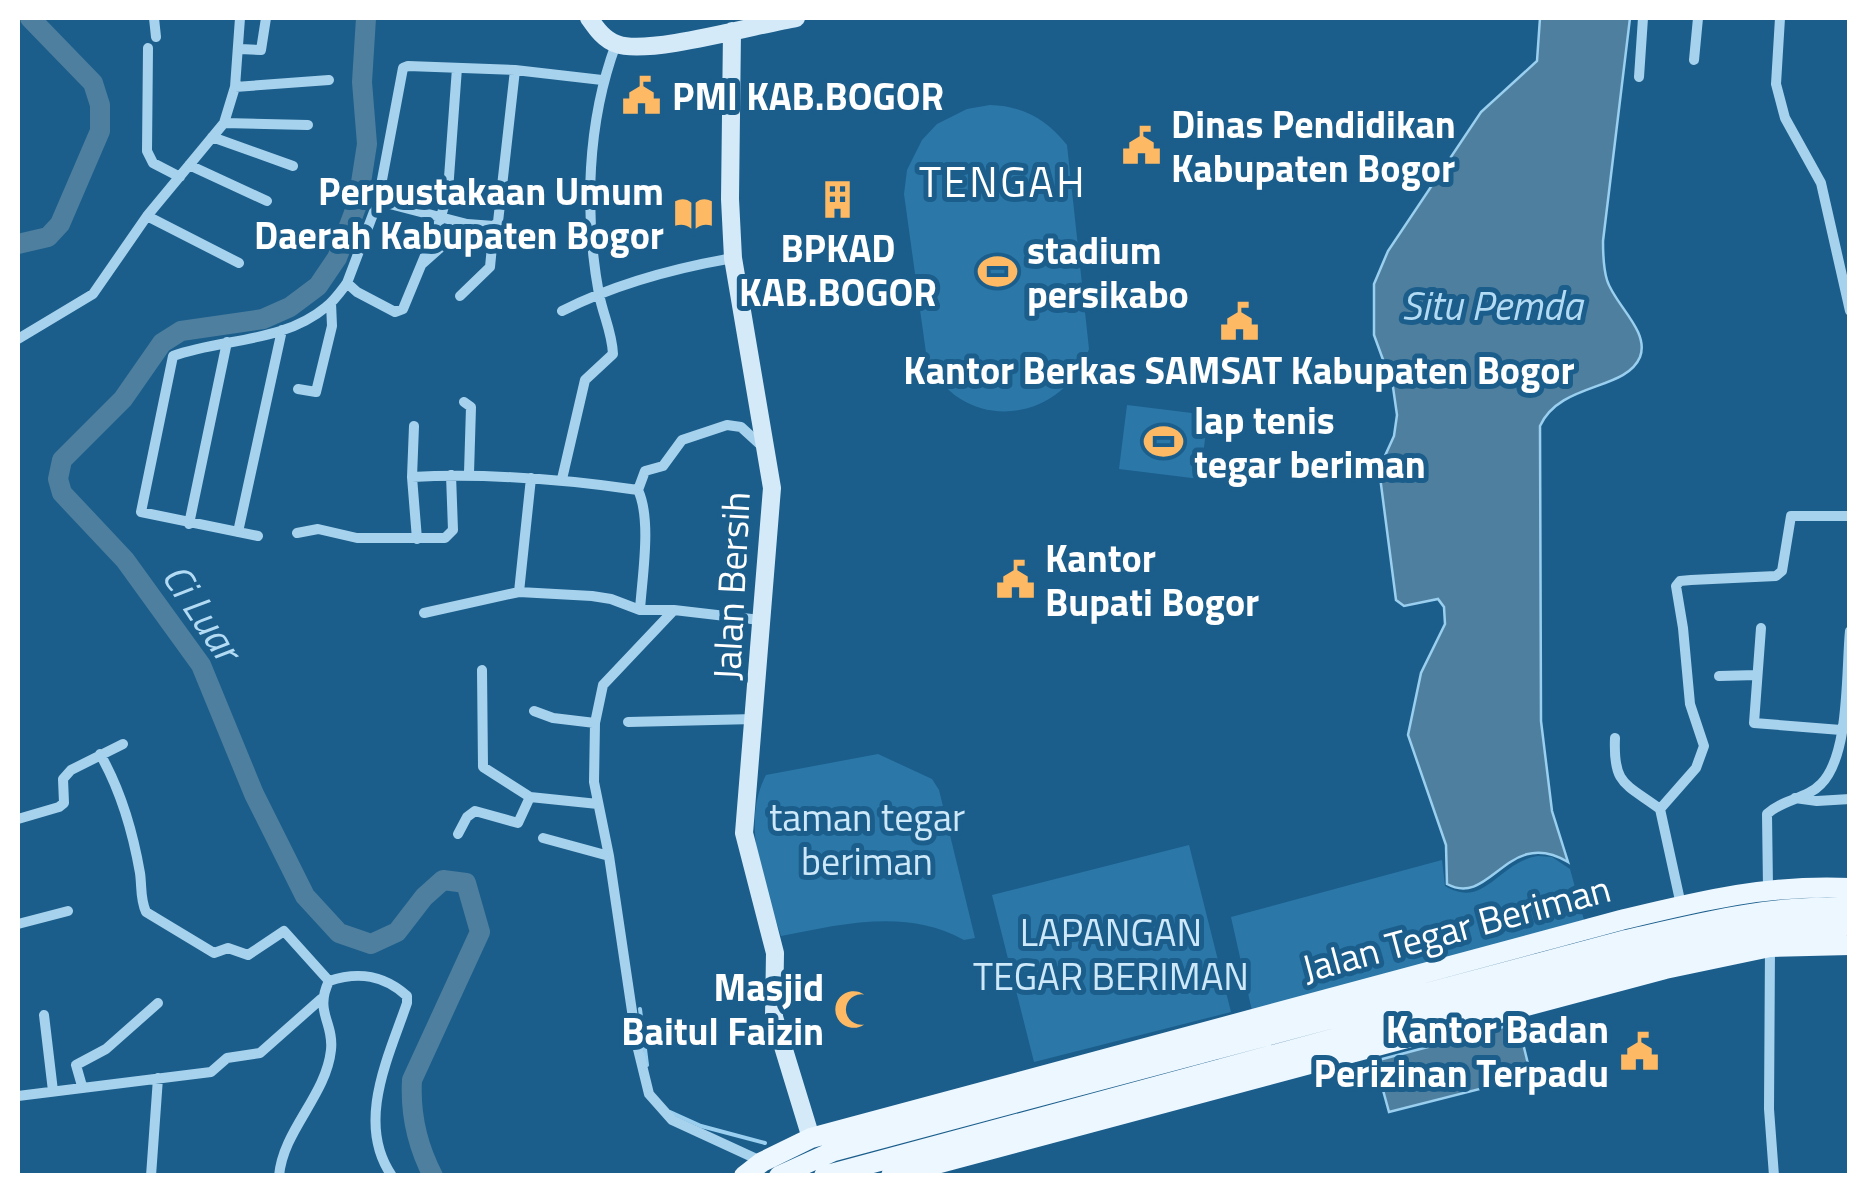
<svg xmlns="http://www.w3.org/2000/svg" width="1867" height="1193" font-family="'Titillium Web',sans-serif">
<rect width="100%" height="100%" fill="#1b5e8c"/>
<path fill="#2b78a8" d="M990,105C1023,106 1046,119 1067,145L1089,349C1062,425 962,435 927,360L904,194L907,170L922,140L937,124L967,109Z
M1127,405L1208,415L1200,479L1119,469Z
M878,754L932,779L939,790L975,938L964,940C908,908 841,924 781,936C765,886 740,825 766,775Z
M1189,845L1231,1012L1034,1062L992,895Z
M1538,856L1552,857L1570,869L1584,920L1252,1011L1231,917L1442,860L1445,886C1485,910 1498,862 1538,856Z"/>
<path fill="#4f7f9e" stroke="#9acfef" stroke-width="2.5" d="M1540,18H1630L1603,241C1603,254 1603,267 1607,280C1614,304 1650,331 1640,357C1626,391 1560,382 1540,426L1541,721L1552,811L1568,862C1507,826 1491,908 1447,884L1446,845L1408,735L1421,673L1445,624L1444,607L1438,599L1404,606L1396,600L1379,469L1394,436L1397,415L1393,387L1374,335V284L1388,251L1481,112L1537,61Z
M1518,1023L1531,1076L1389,1112L1375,1061Z"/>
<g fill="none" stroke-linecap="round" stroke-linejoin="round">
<path stroke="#9acfef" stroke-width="4" d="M640,1009L647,1065
M670,1112L701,1126L765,1143"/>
<path stroke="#4f7f9e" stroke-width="20" d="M366,18L362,82L367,144L358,202L337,258L318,286L290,307L263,319L181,331L162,343L123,399L62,460L58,479L62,493L125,560L201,665L254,794L305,896L339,933L371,944L397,932L424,897L443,880L466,883L480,932L412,1080C410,1114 417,1145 433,1176
M18,244L48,237L60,224L100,131V105L93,83L30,18"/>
<path stroke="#a7d2ed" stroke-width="10" d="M154,18L156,37
M1780,18L1776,84L1785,118L1821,183L1850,311
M148,48L147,151L153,163L180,177
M240,49L261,50L266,18
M1694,60L1698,18
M457,68L448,191L441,217L403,309L395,312L357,292L347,283L378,201L403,68L408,66L515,70L602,80
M1639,77L1643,18
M235,87L329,80
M224,123L308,125
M212,137L293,166
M189,165L267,201
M378,201L467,224
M147,216L239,263
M422,264L467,224L494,226L498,222L515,70
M460,296L490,267L494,226
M562,311C615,284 675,268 733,258
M18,339L93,294L147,216L224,123L235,87L240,18
M298,389L316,392L332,326L331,303
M464,402L471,407L469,473
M414,426L412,477L417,539
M412,477C488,473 562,479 638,490C652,520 642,577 640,610
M562,479L585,380L613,354C612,332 603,315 599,294C584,213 587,122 616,44
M638,490L645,471L663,466L682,440L727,425L741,427L764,448
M189,524L227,342
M238,532L282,330
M297,533L318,529L357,538H445L453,530L451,475
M258,536L141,512L173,356C223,338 283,343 326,307C334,301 341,291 347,283
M519,592L592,596L611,599L640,610H674
M424,613L519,592L531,478
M760,620L674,610L603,685L595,723L594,782L609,856L637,1045L649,1094L672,1120L761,1161
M1761,628L1754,723L1841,730
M482,670L483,767L530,797
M1719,676L1757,675
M534,711L553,718L595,723
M628,722L755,719
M1615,738C1613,785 1625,783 1660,809L1681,905
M100,754C120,789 133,833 140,873C142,887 140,899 146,912L214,953L228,948L248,955L284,931L329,981C314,1012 334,1022 331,1050C326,1096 283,1130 279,1176
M1795,798L1817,801L1850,799
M1660,809L1696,768L1704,746L1690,704L1683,628L1676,586L1680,581L1691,580L1776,576L1782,571L1791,516H1850
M18,819L59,807L64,803L63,779L71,770L123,744
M458,834L467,817L475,811L518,823L530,797L598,804
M543,838L609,856
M1768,888L1767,814C1783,799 1807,799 1821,784C1850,755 1846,671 1850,631
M18,924L68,911
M1770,947L1769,1109L1774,1176
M329,981C359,971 384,975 407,996V1003C389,1056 355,1123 392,1176
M44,1015L53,1091
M82,1086L76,1065L106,1049L158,1003
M18,1096L211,1072L227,1058L260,1053L321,999
M151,1176L158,1078"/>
<path stroke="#d4eaf9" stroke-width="18" d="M589,18C596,28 604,40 617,44C647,56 759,24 796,18
M732,31L730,199L733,258L772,488L744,833L775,953L774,1017L811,1138"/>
<path stroke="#edf7ff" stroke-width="20" d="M744,1176L762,1162L811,1138L1621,920C1700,901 1768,884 1850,888
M779,1176L834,1151L1626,940C1700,923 1773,904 1850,908
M824,1176L1640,956L1764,929L1850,925
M891,1176L1665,969L1770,947L1850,945"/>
</g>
<defs>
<symbol id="civic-bare" viewBox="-9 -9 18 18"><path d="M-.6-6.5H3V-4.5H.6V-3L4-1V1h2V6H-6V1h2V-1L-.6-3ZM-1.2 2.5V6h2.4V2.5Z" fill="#feb964" stroke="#1b5e8c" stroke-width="2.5" paint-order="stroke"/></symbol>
<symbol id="building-bare" viewBox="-9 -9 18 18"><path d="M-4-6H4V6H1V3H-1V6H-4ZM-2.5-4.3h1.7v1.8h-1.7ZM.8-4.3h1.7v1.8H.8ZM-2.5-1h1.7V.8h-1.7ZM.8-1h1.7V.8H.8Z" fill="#feb964" stroke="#1b5e8c" stroke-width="2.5" paint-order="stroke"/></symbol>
<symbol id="library-bare" viewBox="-9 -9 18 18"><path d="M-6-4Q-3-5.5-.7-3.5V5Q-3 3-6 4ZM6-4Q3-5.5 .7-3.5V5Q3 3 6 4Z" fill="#feb964" stroke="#1b5e8c" stroke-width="2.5" paint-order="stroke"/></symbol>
<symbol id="stadium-bare" viewBox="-9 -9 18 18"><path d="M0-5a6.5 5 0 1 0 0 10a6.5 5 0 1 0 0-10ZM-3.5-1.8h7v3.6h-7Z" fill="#feb964" stroke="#1b5e8c" stroke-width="2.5" paint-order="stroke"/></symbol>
<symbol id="mosque-bare" viewBox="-9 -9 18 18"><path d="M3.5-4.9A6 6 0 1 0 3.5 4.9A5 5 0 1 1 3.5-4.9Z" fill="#feb964" stroke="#1b5e8c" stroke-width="2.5" paint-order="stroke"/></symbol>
</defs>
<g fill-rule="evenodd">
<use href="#civic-bare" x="614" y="68" width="55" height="55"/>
<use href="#civic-bare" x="1114" y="118" width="55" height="55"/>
<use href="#building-bare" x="810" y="172" width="55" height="55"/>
<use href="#library-bare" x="666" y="186" width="55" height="55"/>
<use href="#stadium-bare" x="970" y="244" width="55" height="55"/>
<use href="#civic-bare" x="1212" y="294" width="55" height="55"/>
<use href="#stadium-bare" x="1136" y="414" width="55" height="55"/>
<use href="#civic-bare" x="988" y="552" width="55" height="55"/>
<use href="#mosque-bare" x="826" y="982" width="55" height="55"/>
<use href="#civic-bare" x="1612" y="1024" width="55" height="55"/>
</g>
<g text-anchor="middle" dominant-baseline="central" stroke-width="10" stroke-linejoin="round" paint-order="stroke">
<g font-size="38" font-weight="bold" fill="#fff" stroke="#1b5e8c" text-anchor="start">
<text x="672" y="96">PMI KAB.BOGOR</text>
<text x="1171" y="124">Dinas Pendidikan<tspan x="1171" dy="44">Kabupaten Bogor</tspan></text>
<text x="664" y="191" text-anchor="end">Perpustakaan Umum<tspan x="664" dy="44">Daerah Kabupaten Bogor</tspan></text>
<text x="838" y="248" text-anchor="middle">BPKAD<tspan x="838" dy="44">KAB.BOGOR</tspan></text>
<text x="1027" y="250">stadium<tspan x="1027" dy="44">persikabo</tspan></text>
<text x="1239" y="370" text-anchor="middle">Kantor Berkas SAMSAT Kabupaten Bogor</text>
<text x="1194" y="420">lap tenis<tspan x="1194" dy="44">tegar beriman</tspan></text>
<text x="1045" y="558">Kantor<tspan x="1045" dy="44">Bupati Bogor</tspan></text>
<text x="824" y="987" text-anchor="end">Masjid<tspan x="824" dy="44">Baitul Faizin</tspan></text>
<text x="1609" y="1029" text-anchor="end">Kantor Badan<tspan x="1609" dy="44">Perizinan Terpadu</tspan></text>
</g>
<g font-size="38" fill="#fff" stroke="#1b5e8c">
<text transform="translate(731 586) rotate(-87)">Jalan Bersih</text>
<text transform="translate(1456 928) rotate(-15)">Jalan Tegar Beriman</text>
</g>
<g font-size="38" fill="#cde8f9" stroke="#1b5e8c">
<text x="867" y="817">taman tegar<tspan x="867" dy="44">beriman</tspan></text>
<text x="1111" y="932">LAPANGAN<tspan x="1111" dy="44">TEGAR BERIMAN</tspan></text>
</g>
<g font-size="40" font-style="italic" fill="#b3dbf4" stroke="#1b5e8c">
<text x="1492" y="305">Situ Pemda</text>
<text transform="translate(202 612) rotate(56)">Ci Luar</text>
</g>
<g font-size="42" letter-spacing="2.5" fill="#fff" stroke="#1b5e8c">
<text x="1003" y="181">TENGAH</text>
</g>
</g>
<rect width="1867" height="1193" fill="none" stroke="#ffffff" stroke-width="40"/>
</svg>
